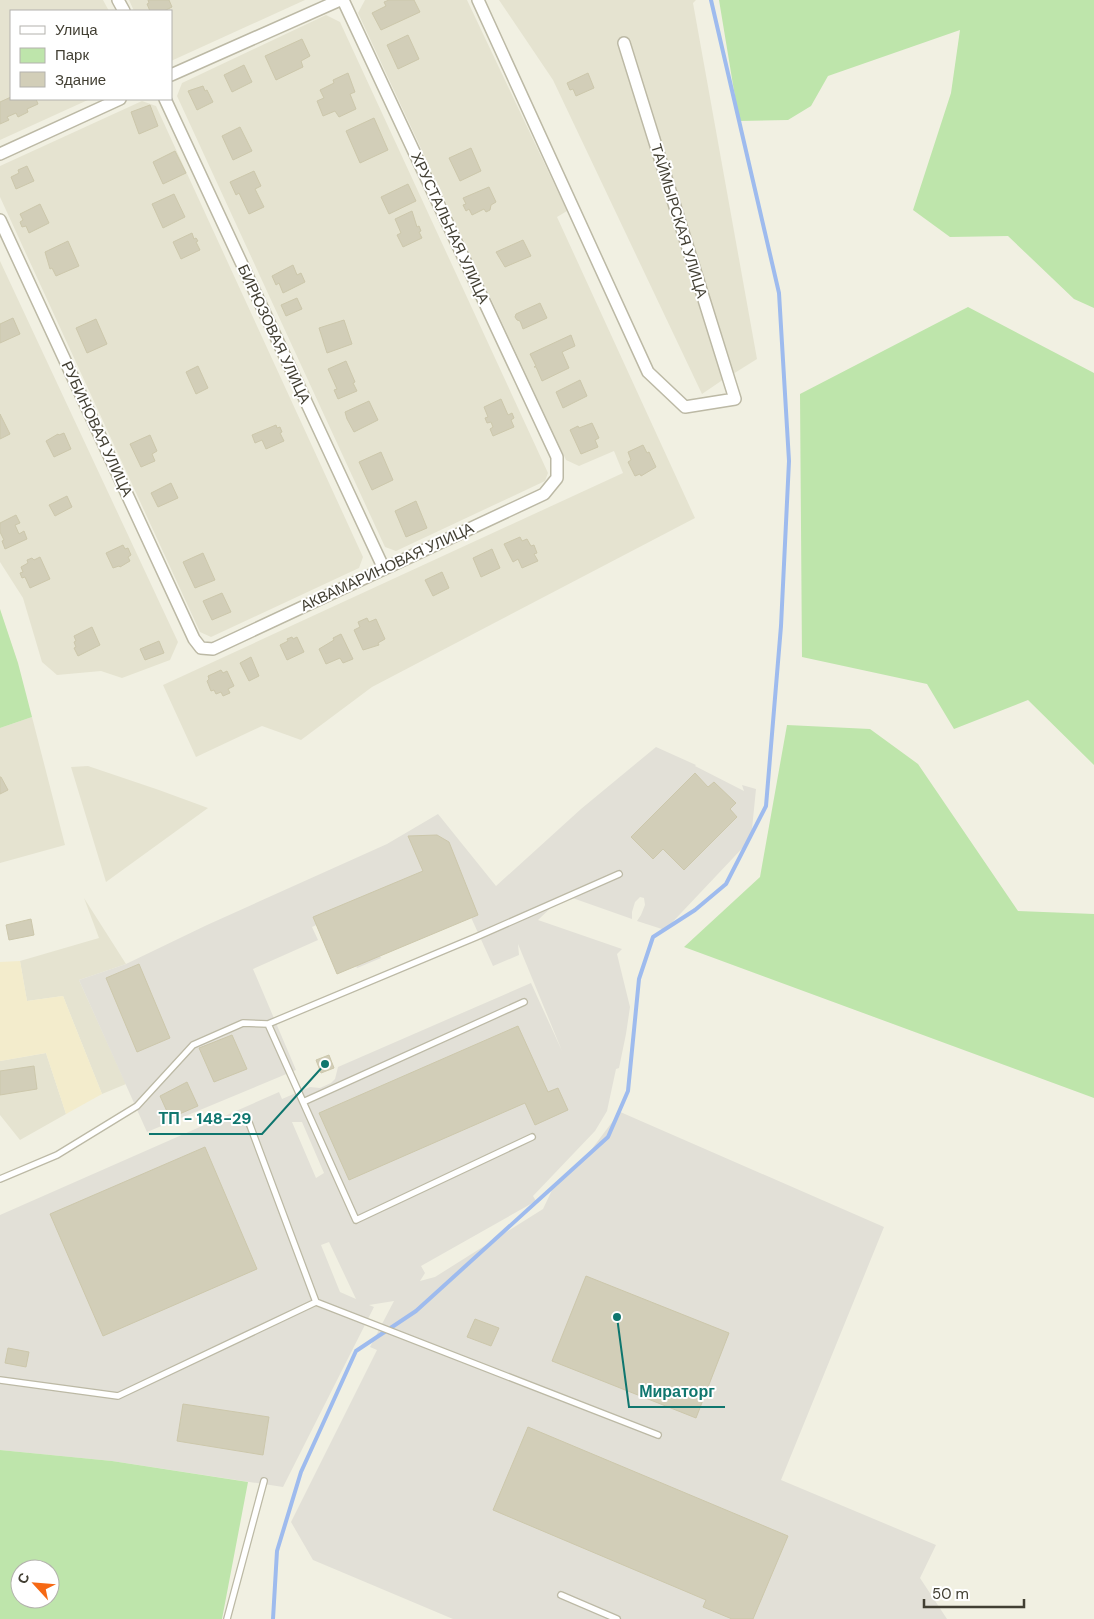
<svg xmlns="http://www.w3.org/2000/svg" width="1094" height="1619" font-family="'DM Sans',sans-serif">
<rect width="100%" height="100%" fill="#f1f0e2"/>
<path fill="#e5e3d0" d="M0,0H103L109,11H11V99H90L0,140Z
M129,0H305L171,61V11H134Z
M365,0H467L567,211L557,217L695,518L372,687L301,740L262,726L196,757L163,685L623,473L614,451L579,466L566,460L358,13Z
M499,0H696L693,3L757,359L733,374L628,39L724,379L702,394L553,80Z
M326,15L340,22L548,473L545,481L396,551L385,547L177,96L182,83Z
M142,101L156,106L363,557L359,568L211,637L200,632L0,197V166Z
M0,261L178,642L170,660L122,678L101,671L57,675L42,662L23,598L0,562Z
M32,717L65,845L0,863V728Z
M88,766L159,790L208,808L106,882L71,767Z
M84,898L126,964L79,980L126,1084L102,1094L63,996L27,1001L20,961L99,938Z
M46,1053L66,1114L20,1140L0,1115V1061Z"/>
<path fill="#f3eccc" d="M20,961L27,1001L63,996L102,1094L66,1114L46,1053L0,1061V962Z"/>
<path fill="#e2e0d7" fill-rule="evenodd" d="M656,747L696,765L695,766L744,791L742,785L756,789L751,839L665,930L637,921L641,915L645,905L644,898L640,897L635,902L632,912V919L564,895L538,920L622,949L617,954L630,1007L626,1034L619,1068L616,1069L607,1111L595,1131L533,1196L536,1201L421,1266L425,1273L420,1281L435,1277L543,1209L553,1188L588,1154L616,1117L618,1111L884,1227L781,1480L936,1545L920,1578L947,1619H453L313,1560L291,1522L377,1350L370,1347L394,1301L369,1305L374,1307L283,1487L112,1461L0,1450V1215L279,1092L282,1099L310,1087L320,1088L331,1083L335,1079L338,1067L531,983L562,1051L518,944L519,955L493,966L460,893L369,932L381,958L357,968L334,917L312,927L318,940L253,969L296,1070L147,1132L79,980L126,964L207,925L387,844L438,814L496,886L581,809ZM292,1122H302L324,1173L316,1178ZM329,1242L356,1299L340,1292L321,1245Z"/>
<path fill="#bee5ab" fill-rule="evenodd" d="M719,0H1094V308L1074,299L1008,236L950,237L913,210L951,93L960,30L828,76L811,106L788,120L739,121Z
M968,307L1094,373V765L1028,700L954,729L927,684L802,657L800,394Z
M0,609L18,663L32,717L0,728Z
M787,725L870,729L918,764L1018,911L1094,914V1098L684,947L760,877Z
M0,1450L112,1461L248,1482L222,1619H0ZM20,1569H50V1599H20Z"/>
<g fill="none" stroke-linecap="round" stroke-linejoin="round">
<path stroke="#9ebbee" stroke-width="4" d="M273,1619L277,1551L301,1472L356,1351L416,1311L608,1137L628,1091L639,979L653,937L695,910L726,884L766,806L781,626L789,461L779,293L711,0"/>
</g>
<path fill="#d2ceb8" stroke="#ccc7ab" d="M148,0H169L172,7L164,11H150L147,4L149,3Z
M389,0H414L420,12L381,30L372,13L386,6L384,2Z
M408,35L419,59L398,69L387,45Z
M302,39L310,56L301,61L303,67L276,80L265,56Z
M244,65L252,82L232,92L224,75Z
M348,73L355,92L350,94L356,109L339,117L335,111L323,116L317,101L324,98L320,90L334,83L333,80Z
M588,73L594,88L576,96L573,89L570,90L567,83Z
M203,86L205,91L207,90L213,102L197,110L188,91Z
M11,97V99H36L38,104L27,109L28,112L18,117L16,113L7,117L9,120L0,124V102Z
M150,105L158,126L139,134L131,112Z
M374,118L388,150L360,163L346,131Z
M240,127L252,151L233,160L222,136Z
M471,148L481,171L460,181L449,158Z
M175,151L186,173L163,184L153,162Z
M27,166L34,181L16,189L11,177L19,173L18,170Z
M254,171L261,186L255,189L264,207L249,214L239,193L236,195L230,182Z
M408,184L416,201L389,214L381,197Z
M489,187L496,202L491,205L490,210L486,212L484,209L472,215L469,209L466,211L463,205L466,204L463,198Z
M174,194L185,217L163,228L152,204Z
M40,204L49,223L29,233L26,226L22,227L20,222L23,220L20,214Z
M412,211L417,227L419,226L421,231L419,232L422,238L403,247L397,235L401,233L395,219Z
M192,233L194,239L196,238L198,241L196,242L200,250L181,259L173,242Z
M523,240L531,256L505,267L496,252Z
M68,241L79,266L56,276L52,268L50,269L45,252Z
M293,265L297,275L301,273L305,282L283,293L279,283L276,285L272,276Z
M297,298L302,309L286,316L281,305Z
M540,303L547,318L523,329L520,321L517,320L515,317L516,314Z
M13,318L20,334L0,343V324Z
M96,319L107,344L87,353L76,328Z
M344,320L352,344L327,353L319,328Z
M571,335L575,346L562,352L569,368L542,381L536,367H534L536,366L530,354Z
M346,361L355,382L353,383L357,391L338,399L334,390L337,389L328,369Z
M198,366L208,388L196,394L186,372Z
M580,380L587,396L563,408L556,392Z
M501,399L508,415L512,413L514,418L511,420L514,427L493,436L490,429L493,427L491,422L487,423L485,418L488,417L484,407Z
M369,401L378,420L354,432L347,419L345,412Z
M0,414L10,434L0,439Z
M592,423L599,438L595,440L598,447L581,454L570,430L578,426L579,428Z
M276,425L277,428L280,427L282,432L280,433L284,441L266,449L262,440L255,443L252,435Z
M64,433L71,449L54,457L46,441L58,434L59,435Z
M150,435L157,451L152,454L155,461L141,467L130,444Z
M643,445L647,453L649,452L656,467L641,476L640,474L635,476L628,462L631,460L628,452Z
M381,452L393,480L372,490L359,462Z
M171,483L178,498L158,507L151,493Z
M67,496L72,507L55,516L49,505Z
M416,501L427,528L406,537L395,511Z
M16,515L20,523L15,525L19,534L24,531L27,539L5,549L2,541L4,540L0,532V523Z
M520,537L522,541L527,539L531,546L534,545L537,553L534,554L538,561L522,568L518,559L513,562L504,544Z
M123,545L125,549L128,548L131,555L128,557L130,561L120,567L119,566L113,568L106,553Z
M492,549L500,568L481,577L473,558Z
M203,553L215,580L195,588L183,562Z
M40,557L50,579L30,588L25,577L22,578L20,573L23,572L21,567L28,563L27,560L32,558L34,560Z
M442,572L449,588L433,596L425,580Z
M222,593L231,612L212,620L203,601Z
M367,618L369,622L376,619L385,639L378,643L379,645L363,650L354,630L360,627L358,622Z
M92,627L100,645L78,656L74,648L76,647L74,642L76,641L74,636Z
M341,634L353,659L343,663L340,658L326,664L319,649L334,640L333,638Z
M292,637L293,639L297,637L304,652L287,660L280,645L288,641L287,639Z
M159,641L164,653L145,660L140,649Z
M251,657L259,676L249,681L240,663Z
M221,670L223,673L227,671L234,686L228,689L230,693L223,696L221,692L216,694L214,690L211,691L207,681L209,679L208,676Z
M695,773L708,787L714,782L736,803L730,809L737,817L684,870L663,849L653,859L631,837Z
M0,777H1L8,790L0,794Z
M437,835L449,842L478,915L337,974L313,917L423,871L408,836Z
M31,919L34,935L9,940L6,925Z
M139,964L170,1038L137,1052L106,978Z
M518,1026L548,1092L558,1088L568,1110L535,1125L525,1103L349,1180L319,1113Z
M232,1035L247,1069L214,1082L199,1048Z
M329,1055L334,1068L321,1073L316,1060Z
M34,1066L37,1089L0,1095V1071Z
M187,1082L198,1106L170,1118L160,1096Z
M205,1147L257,1269L103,1336L50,1214Z
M586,1276L729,1333L696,1418L552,1361Z
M475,1319L499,1328L491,1346L467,1337Z
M8,1348L29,1352L26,1367L5,1363Z
M183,1404L269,1417L263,1455L177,1441Z
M528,1427L788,1536L753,1619H732L703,1607L706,1600L493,1510Z"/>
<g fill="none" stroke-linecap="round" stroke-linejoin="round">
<defs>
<path id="service" d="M268,1024L356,1220L532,1137
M303,1102L524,1002
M0,1179L57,1155L137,1106L193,1045L243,1023L268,1024L476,937L619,874
M316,1302L658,1435
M0,1380L118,1396L316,1302L248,1120
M561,1595L617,1619
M227,1619L264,1481"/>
<path id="minor" d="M118,0L124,11
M478,0L648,372L685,407L735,399L624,43
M171,75L340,0
M165,99L384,569
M0,154L120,99
M0,220L194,639L201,648L213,649L544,494L557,478V457L343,0"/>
</defs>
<use href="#service" stroke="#bcb9a5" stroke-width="8"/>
<use href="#minor" stroke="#bcb9a5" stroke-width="14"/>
<use href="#service" stroke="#fff" stroke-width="5.5"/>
<use href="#minor" stroke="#fff" stroke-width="11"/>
</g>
<g text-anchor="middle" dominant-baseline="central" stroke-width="4" stroke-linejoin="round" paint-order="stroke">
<g font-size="15" fill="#423f33" stroke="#fff">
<text transform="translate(679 221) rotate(73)">ТАЙМЫРСКАЯ УЛИЦА</text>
<text transform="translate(450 228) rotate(65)">ХРУСТАЛЬНАЯ УЛИЦА</text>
<text transform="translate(274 334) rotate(65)">БИРЮЗОВАЯ УЛИЦА</text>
<text transform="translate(97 429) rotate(65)">РУБИНОВАЯ УЛИЦА</text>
<text transform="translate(387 567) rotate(-25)">АКВАМАРИНОВАЯ УЛИЦА</text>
</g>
</g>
<path fill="none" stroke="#0f766e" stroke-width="2" d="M325 1064L262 1134H149M617 1317L629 1407H725"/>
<g fill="#0f766e" stroke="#fff" stroke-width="2">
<circle cx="325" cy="1064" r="5"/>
<circle cx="617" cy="1317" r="5"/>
</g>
<g font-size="16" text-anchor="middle" font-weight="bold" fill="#0f766e" stroke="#fff" stroke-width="4" stroke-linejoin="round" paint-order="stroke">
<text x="205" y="1124">ТП - 148-29</text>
<text x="677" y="1397">Мираторг</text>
</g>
<rect x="10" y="10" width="162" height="90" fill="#ffffff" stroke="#b3b2ad"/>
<rect x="20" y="26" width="25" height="8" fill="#ffffff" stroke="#b3b2ad"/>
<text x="55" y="35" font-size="15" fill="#423f33">Улица</text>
<rect x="20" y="48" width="25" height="15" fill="#bee5ab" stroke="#b3b2ad"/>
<text x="55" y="60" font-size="15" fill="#423f33">Парк</text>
<rect x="20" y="72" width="25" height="15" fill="#d2ceb8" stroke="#b3b2ad"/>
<text x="55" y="85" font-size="15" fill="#423f33">Здание</text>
<g transform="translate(35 1584) rotate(296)"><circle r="24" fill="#ffffff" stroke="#b3b2ad"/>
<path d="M0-4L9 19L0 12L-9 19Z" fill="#f66914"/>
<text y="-8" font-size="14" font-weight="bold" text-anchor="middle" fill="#423f33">С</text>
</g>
<path d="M924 1599v8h100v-8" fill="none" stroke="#423f33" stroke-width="2.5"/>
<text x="932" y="1599" font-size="15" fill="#423f33" stroke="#ffffff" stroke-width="4" paint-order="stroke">50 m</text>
</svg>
